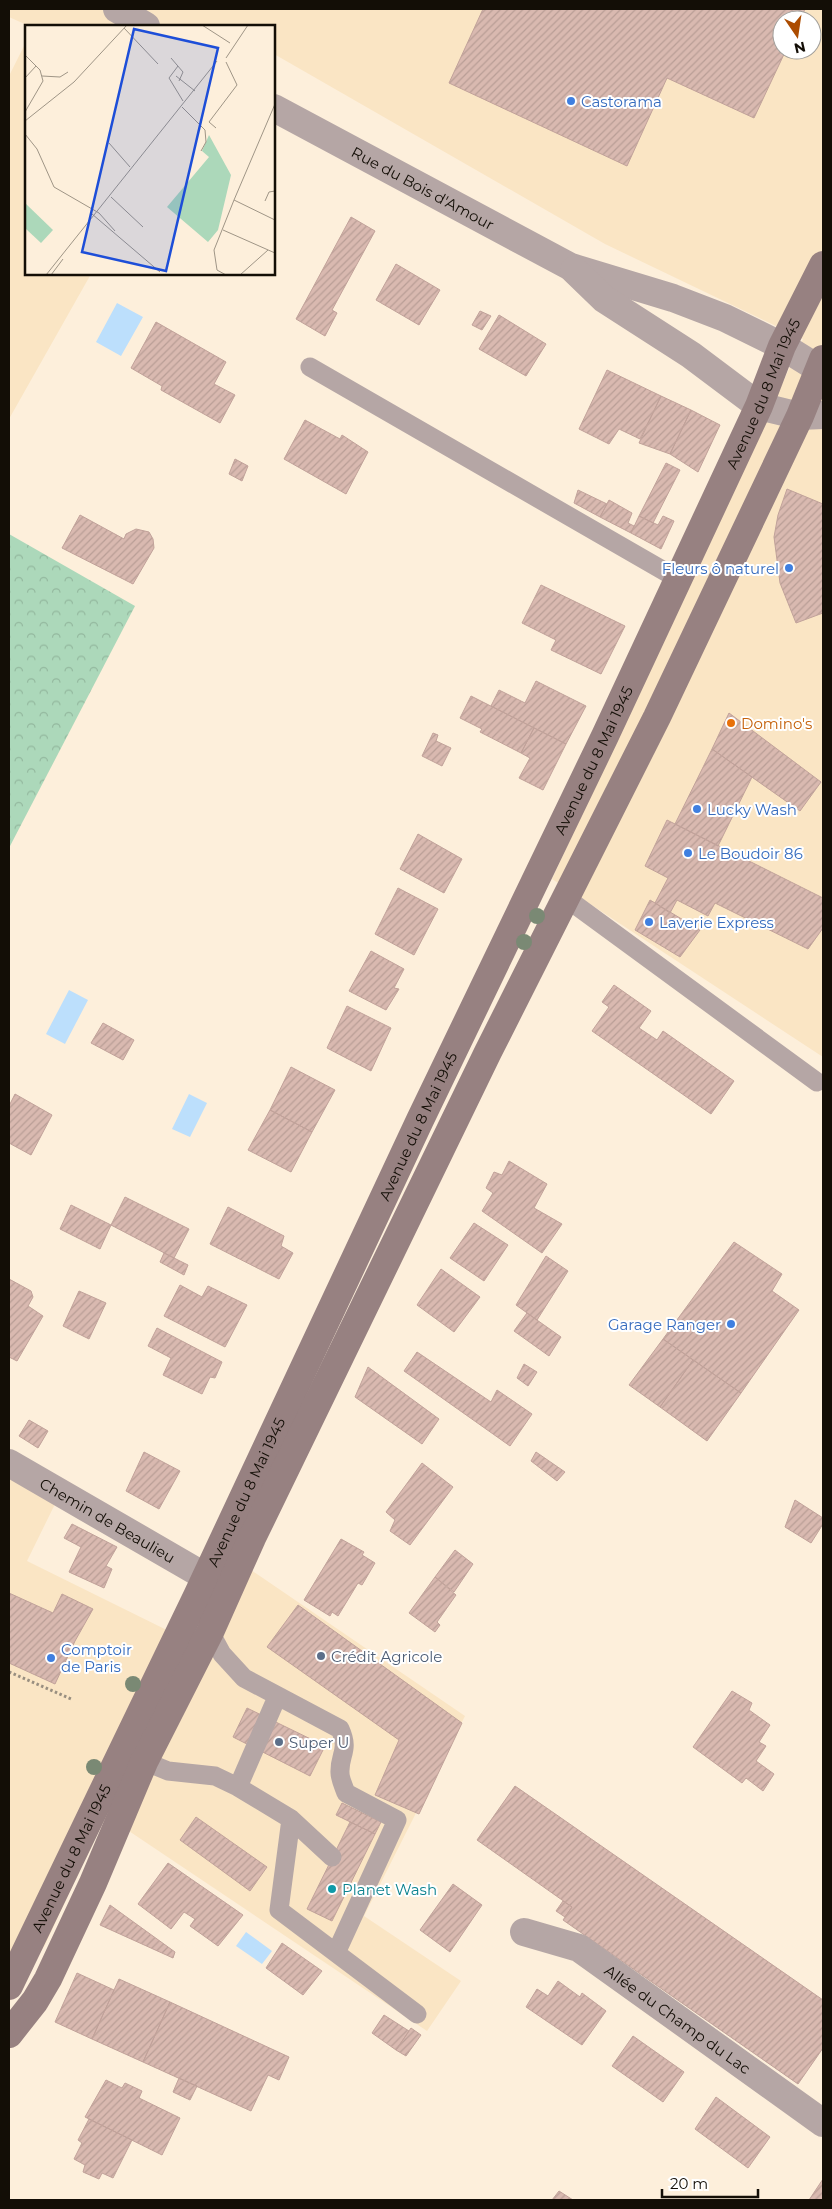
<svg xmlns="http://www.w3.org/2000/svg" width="832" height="2209" font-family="Montserrat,sans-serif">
<defs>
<pattern id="forest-crowns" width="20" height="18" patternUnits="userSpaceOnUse" patternTransform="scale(1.25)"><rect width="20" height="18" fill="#acd8ba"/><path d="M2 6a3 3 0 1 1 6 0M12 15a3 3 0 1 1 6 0" fill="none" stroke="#93b89e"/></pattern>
<pattern id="building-hatch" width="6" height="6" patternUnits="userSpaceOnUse" patternTransform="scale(1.25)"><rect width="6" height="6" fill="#d9b9b0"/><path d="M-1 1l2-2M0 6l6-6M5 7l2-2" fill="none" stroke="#b99e96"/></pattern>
</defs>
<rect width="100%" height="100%" fill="#fdefdb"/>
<path fill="#fae5c4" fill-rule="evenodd" d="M9,9H823V1057L552,879L803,339L605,244L274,54V26H29L9,17ZM782,20H812V50H782Z
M26,42V274H91L9,419V76Z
M9,1477L56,1502L27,1561L191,1642L229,1555L465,1716L364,1916L461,1981L427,2031L105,1815L45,1945L9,2002Z"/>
<path fill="url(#forest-crowns)" d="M9,534L135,606L9,848Z"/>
<path fill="#bcdffc" d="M117,303L143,317L121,356L96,342Z
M69,990L88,1000L65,1044L46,1034Z
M189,1094L207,1103L190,1137L172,1129Z
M246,1932L272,1951L262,1964L236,1946Z"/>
<path fill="url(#building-hatch)" stroke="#c1a29a" d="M483,9H805L800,20H782V50H786L754,118L667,78L627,166L449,83Z
M351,217L375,231L332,310L337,313L325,336L296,319Z
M396,264L440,290L419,325L376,300Z
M480,311L491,316L482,330L472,325Z
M499,315L546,344L526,376L479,349Z
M156,322L226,362L214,384L235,395L220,423L161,390L162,386L131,368Z
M607,370L661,396L640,439L619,429L609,444L579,429Z
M661,396L691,410L670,454L639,443Z
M691,410L720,425L698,472L670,454Z
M305,420L340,439L342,435L368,452L346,494L284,459Z
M235,459L248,466L242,481L229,474Z
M666,463L680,470L653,523L639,516Z
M787,489L823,504V613L796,623L780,583L774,537L778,515Z
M578,490L607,504L600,517L574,503Z
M609,500L632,513L628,523L634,526L631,533L600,517Z
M80,515L124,539L126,534L136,529L149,532L153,539L154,548L133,584L62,548Z
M639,516L658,525L663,516L674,521L661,549L631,533Z
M541,585L625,626L601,674L551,650L556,640L522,623Z
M536,681L586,706L566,744L491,706L499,690L525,703Z
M471,696L534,728L521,753L480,732L482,729L460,718Z
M729,713L821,782L800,811L712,749Z
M534,728L566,744L543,790L519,778L530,758L521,753Z
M433,733L438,735L436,741L451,748L442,766L422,756Z
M712,749L752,777L718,846L675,824Z
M667,820L823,898V928L808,949L715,903L708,916L677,900L670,913L655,903L668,878L645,866Z
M418,834L462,859L444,893L400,869Z
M398,888L438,909L414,955L375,934Z
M650,900L700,930L680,957L635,930Z
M371,951L404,969L394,988L399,989L386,1010L349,991Z
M614,985L651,1011L639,1028L657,1040L663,1031L734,1081L711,1114L592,1031L609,1007L602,1002Z
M347,1006L391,1028L371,1071L327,1048Z
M103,1023L134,1040L123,1060L91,1043Z
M291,1067L335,1090L312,1132L270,1110Z
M15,1094L52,1115L31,1155L9,1143V1106Z
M270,1110L312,1132L291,1172L248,1150Z
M509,1161L547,1184L534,1208L562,1224L542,1253L482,1211L493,1193L486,1188L494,1172L502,1175Z
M125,1197L189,1229L174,1258L111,1225Z
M71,1205L111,1225L100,1249L60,1229Z
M228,1207L284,1236L281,1246L293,1253L279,1279L210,1244Z
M474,1223L508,1245L484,1281L450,1258Z
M734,1242L782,1274L772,1291L799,1310L741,1393L663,1339Z
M164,1253L188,1265L184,1275L160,1262Z
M546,1256L568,1271L537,1320L516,1305Z
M441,1269L480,1297L454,1332L417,1305Z
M9,1279L31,1291L33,1297L28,1306L43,1316L17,1361L9,1357Z
M180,1285L202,1297L208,1286L247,1305L225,1347L164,1316Z
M79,1291L106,1303L89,1339L63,1326Z
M527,1313L561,1337L549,1356L514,1331Z
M157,1328L222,1362L215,1378L210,1377L202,1394L163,1375L171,1358L148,1346Z
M663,1339L693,1360L660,1407L629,1385Z
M417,1352L491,1402L497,1390L532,1414L510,1446L404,1371Z
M693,1360L741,1393L707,1441L660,1407Z
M524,1364L537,1372L528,1386L517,1378Z
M368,1367L439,1419L422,1444L355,1397Z
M29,1420L48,1431L38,1448L19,1436Z
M144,1452L180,1471L159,1509L126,1491Z
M536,1452L565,1472L557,1481L531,1461Z
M422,1463L453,1487L410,1545L390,1531L395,1520L386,1512Z
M795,1500L823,1518V1524L811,1543L785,1527Z
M72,1524L117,1547L106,1566L112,1569L104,1588L69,1572L81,1547L64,1538Z
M341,1539L364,1552L362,1555L375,1563L362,1585L358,1583L338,1616L332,1612L330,1616L304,1600Z
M455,1550L473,1564L454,1592L435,1577Z
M435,1577L456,1595L437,1622L440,1625L435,1632L409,1613Z
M9,1593L53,1613L62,1594L93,1609L75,1641L55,1684L9,1663Z
M298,1605L462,1723L419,1814L375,1795L399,1740L267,1647Z
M732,1691L752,1703L749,1710L770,1725L759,1742L766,1746L756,1761L774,1774L763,1791L746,1778L742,1783L693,1747Z
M247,1708L325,1746L310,1776L233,1737Z
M515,1786L823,2000V2048L798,2084L563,1920L572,1907L477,1840Z
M342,1803L381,1822L375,1834L336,1815Z
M196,1817L267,1867L250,1891L180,1840Z
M350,1822L375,1834L332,1921L307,1909Z
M168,1863L243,1915L218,1946L190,1926L195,1919L184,1912L171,1929L138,1904Z
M453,1884L482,1905L450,1952L420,1930Z
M563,1901L572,1907L565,1917L556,1911Z
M110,1905L175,1952L173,1958L100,1925Z
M282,1943L322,1971L303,1995L266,1968Z
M77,1973L114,1990L92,2039L55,2022Z
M119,1979L170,2002L143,2062L92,2039Z
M558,1981L580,1997L582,1993L606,2011L582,2045L526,2007L537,1989L548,1996Z
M170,2002L289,2057L279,2080L268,2075L251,2111L143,2062Z
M384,2015L409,2031L396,2050L372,2033Z
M411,2028L421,2035L406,2056L396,2050Z
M633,2036L684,2072L663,2102L612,2066Z
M179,2078L197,2086L190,2100L173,2092Z
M106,2080L122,2088L125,2083L142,2091L139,2098L180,2118L162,2155L85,2117Z
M716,2097L770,2137L748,2168L695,2129Z
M89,2119L132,2140L113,2178L102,2173L99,2179L83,2172L85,2165L74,2159L82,2143L78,2140Z
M823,2179V2200H809Z
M559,2191L573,2200H552Z"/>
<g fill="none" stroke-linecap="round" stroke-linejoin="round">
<path stroke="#998f80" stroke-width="3" stroke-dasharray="2.5 2.5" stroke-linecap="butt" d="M9,1672L71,1699"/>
<path stroke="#b5a6a5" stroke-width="19" d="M310,367L678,579
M566,898L817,1082
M210,1632L222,1654L244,1678L340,1729C350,1751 339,1754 340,1773C340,1779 344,1787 346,1793L397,1820L336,1953
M134,1757L168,1771L215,1776L238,1787L291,1819L332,1857
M238,1787L277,1697
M291,1819L279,1910L417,2014"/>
<g stroke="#b5a6a5" stroke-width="28">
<path d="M117,9L146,26"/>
<path id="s1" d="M274,108L571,267L673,298L725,318L782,346L819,369L823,375"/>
<path d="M574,270L604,299L691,355L759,406L800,416L823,415"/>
<path id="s2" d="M9,1463L206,1577"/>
<path id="s3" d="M524,1932L579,1948L823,2123"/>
</g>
<g stroke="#978181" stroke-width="28">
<path id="s4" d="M9,1986L197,1596L420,1120L605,736L759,406L782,346L823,265"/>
<path d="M9,2034L35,2001L48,1979L93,1883L144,1762L210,1632L252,1538L488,1052L657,717L800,416L823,359"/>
</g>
</g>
<g fill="#7a8974">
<circle cx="537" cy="916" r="8"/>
<circle cx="524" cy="942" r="8"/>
<circle cx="133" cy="1684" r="8"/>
<circle cx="94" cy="1767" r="8"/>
</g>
<g fill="#3f7fe0" stroke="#fff" stroke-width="2">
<circle cx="571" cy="101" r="5"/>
<circle cx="789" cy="568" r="5"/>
<circle cx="697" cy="809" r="5"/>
<circle cx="688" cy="853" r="5"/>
<circle cx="649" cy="922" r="5"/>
<circle cx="731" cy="1324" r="5"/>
<circle cx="51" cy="1658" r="5"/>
</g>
<circle fill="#e8710a" stroke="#fff" stroke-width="2" cx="731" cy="723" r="5"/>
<g fill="#5c6f8a" stroke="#fff" stroke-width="2">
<circle cx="321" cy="1656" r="5"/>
<circle cx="279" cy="1742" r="5"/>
</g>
<circle fill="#0f9aa8" stroke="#fff" stroke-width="2" cx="332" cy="1889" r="5"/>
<g text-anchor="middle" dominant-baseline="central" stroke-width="4" stroke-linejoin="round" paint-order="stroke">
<g font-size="15" fill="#366cbe" stroke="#fff" text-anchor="start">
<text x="581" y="101">Castorama</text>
<text x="779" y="568" text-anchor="end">Fleurs ô naturel</text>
<text x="707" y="809">Lucky Wash</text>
<text x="698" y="853">Le Boudoir 86</text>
<text x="659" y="922">Laverie Express</text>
<text x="721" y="1324" text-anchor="end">Garage Ranger</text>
<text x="61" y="1649">Comptoir<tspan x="61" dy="17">de Paris</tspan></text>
</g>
<g font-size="15" fill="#130e06" stroke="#fff">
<text stroke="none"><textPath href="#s1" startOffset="169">Rue du Bois d'Amour</textPath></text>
<text stroke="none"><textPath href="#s4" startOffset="1762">Avenue du 8 Mai 1945</textPath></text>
<text stroke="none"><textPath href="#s4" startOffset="1358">Avenue du 8 Mai 1945</textPath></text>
<text stroke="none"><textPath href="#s4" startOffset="952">Avenue du 8 Mai 1945</textPath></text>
<text stroke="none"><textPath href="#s4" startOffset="548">Avenue du 8 Mai 1945</textPath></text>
<text stroke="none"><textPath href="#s2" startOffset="114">Chemin de Beaulieu</textPath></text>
<text stroke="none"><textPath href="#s4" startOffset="142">Avenue du 8 Mai 1945</textPath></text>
<text stroke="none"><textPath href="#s3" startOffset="179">Allée du Champ du Lac</textPath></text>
</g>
<g font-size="15" fill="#c56008" stroke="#fff" text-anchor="start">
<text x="741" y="723">Domino's</text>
</g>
<g font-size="15" fill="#4e5e75" stroke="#fff" text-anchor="start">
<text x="331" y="1656">Crédit Agricole</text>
<text x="289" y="1742">Super U</text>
</g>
<g font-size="15" fill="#0d838f" stroke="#fff" text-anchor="start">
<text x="342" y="1889">Planet Wash</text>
</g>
</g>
<g transform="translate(25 25)">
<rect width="250" height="250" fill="#fdefdb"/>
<path d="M0,178L28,205L16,218L0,203Z" fill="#acd8ba"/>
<path d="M184,110L206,150L193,205L183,217L142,182L184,132L177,126Z" fill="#acd8ba"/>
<path fill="none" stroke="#9f9586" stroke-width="1" d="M177,0L205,18M99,3L133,39M0,30L15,45L18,56L0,87M146,33L158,47L154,56M201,33L223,0M153,41L144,53L158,76M17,51L35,52L43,47M151,51L170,66M0,53L11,41M250,79L209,175L250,195M157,82L180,105L181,117L176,126M0,96L49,57L102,0M191,103L184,97L212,60L201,37M0,109L12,124L29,162L74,188L90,206M84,118L105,142M86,172L118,202M240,176L244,167L250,166M67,189L135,247M198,205L250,228M21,250L192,36M26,250L38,234M201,250L192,245L189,225L209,175M215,250L243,225"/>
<path fill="#1d4ed8" fill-opacity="0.15" stroke="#1d4ed8" stroke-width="2.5" d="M109,4L193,23L141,246L57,227Z"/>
<rect width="250" height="250" fill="none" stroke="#130e06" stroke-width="2.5"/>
</g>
<rect width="832" height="2209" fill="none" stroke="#130e06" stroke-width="20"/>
<g transform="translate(797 35) rotate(167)"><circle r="24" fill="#ffffff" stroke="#a19f9b"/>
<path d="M0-4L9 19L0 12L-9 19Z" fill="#ac4c01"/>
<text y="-8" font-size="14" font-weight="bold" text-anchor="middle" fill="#130e06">N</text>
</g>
<path d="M662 2189v8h96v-8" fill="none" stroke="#130e06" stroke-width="2.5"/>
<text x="670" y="2189" font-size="15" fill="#130e06" stroke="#ffffff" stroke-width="4" paint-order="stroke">20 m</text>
</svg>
